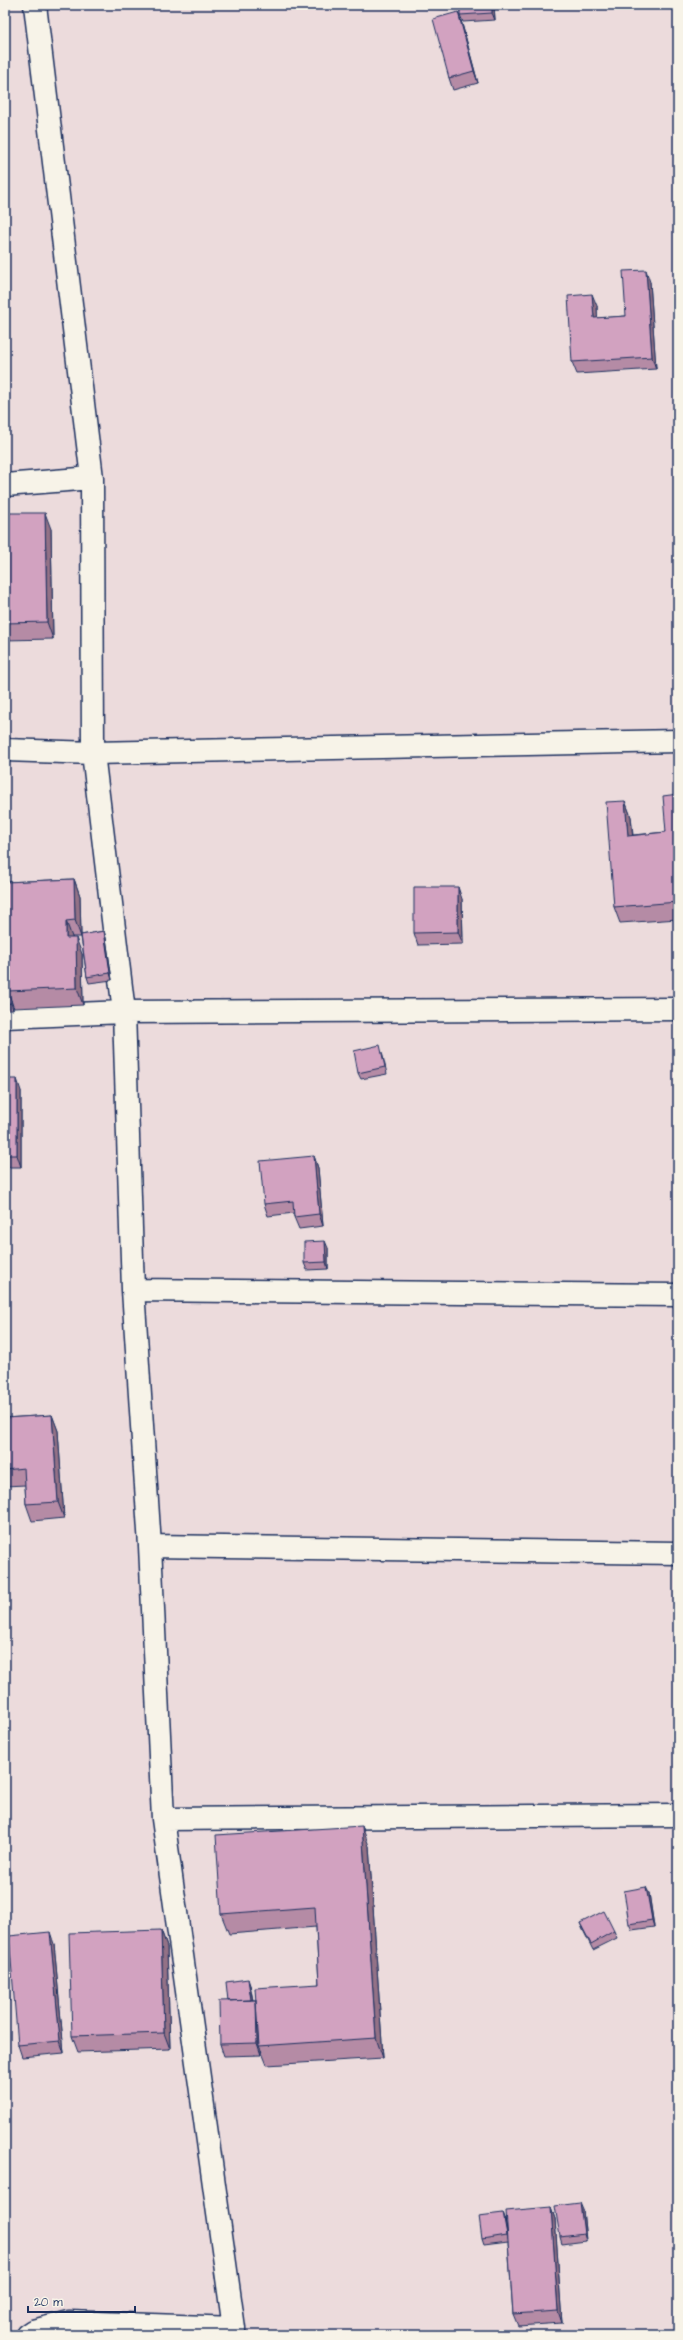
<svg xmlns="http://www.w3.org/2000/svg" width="683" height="2340" font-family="'Architects Daughter',sans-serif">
<rect width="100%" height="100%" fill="#ecdbdc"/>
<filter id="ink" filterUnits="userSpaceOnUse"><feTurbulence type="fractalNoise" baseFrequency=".025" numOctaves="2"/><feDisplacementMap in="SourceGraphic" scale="8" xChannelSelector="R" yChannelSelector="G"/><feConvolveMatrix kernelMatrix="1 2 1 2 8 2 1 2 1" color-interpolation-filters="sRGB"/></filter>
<g filter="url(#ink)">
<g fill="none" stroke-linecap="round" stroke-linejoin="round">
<defs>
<path id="minor" d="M35,5L92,478L93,753L124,1012L133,1290L150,1546L163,1819L234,2328V2335
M5,485L92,478
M5,750L93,753L678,741
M5,1017L124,1012L678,1009
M133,1290L678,1295
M150,1546L678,1553
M163,1819L678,1815
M27,2335L33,2331L69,2322L234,2328"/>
</defs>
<use href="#minor" stroke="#1b2f5e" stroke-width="25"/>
<use href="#minor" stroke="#f7f3e8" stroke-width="22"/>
</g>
<path fill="#b58ba5" stroke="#1b2f5e" d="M460,5H494L495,20L463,22L460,15Z
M458,12L462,24L478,83L453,90L449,78Z
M650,282L656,369L577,374L572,362L597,306V318L626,316Z
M5,513L51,529L53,639L5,640Z
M678,794V919L620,923L614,907L625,801L631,817L633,835L666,832Z
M74,879L80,896L81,935L104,931L106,938L112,980L89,983L87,977L81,937H72L82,954L83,1005L14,1008L13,1006V1010H5V882Z
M462,899L463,944L418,945L414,933Z
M382,1052L387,1074L361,1079L358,1073Z
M5,1079L21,1091V1167H5Z
M314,1156L318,1168L323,1226L299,1229L294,1217V1213L268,1216L264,1204Z
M328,1248V1269L307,1270L304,1263Z
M52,1415L58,1431L64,1518L32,1521L26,1504L25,1485L5,1486V1418Z
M369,1846L383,2058L267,2065L261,2050V2055L224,2056L220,2044L228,2001L250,1985L253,2000H256L319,1984L316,1927L229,1934L221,1914Z
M649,1893L654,1927L632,1930L629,1924Z
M580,1923L614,1931L617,1938L593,1950L583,1930Z
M161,1930L167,1947L170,2049L78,2052L72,2036Z
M5,1941L7,1947L9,2001H5Z
M54,1944L64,2053L22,2057L18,2045Z
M551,2207L555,2219L562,2323L518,2326L513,2314L508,2242L484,2245L482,2239L505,2219L508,2233Z
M583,2210L586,2241L562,2244L560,2237Z"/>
<path fill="#937186" stroke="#1b2f5e" d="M492,5H494L495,20L492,13Z
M458,12L462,24L478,83L474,71Z
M646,270L650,282L656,369L652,357Z
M592,294L597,306L598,330L594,318Z
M45,513L51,529L53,639L47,622Z
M625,801L631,817L634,852L628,836Z
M74,879L80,896L81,937L75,920Z
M458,887L462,899L463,944L458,932Z
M66,921L72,937V954L66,938Z
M104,931L106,938L112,980L110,973Z
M76,938L82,954L83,1005L77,988Z
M11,1000L13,1006V1010L11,1003Z
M17,1079L21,1091V1167L17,1155Z
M314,1156L318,1168L323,1226L319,1214Z
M325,1241L328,1248V1269L326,1262Z
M52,1415L58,1431L64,1518L58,1502Z
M362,1826L369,1846L383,2058L376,2038Z
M646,1887L649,1893L654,1927L652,1920Z
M161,1930L167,1947L170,2049L164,2033Z
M50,1932L54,1944L64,2053L60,2041Z
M5,1941L7,1947L9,2001L5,1990Z
M248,1979L250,1985L254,2007L251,2001Z
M256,2000L260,2012L259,2046L261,2050V2055L257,2043Z
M580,2203L583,2210L586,2241L584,2234Z
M551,2207L555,2219L562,2323L558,2311Z
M503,2213L505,2219L509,2242L507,2235Z"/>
<path fill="#d2a2c0" stroke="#1b2f5e" d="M460,5H492V13L460,15Z
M458,12L474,71L449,78L433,19Z
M646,270L652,357L572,362L568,296L592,294L594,318L626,316L623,271Z
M5,513H45L47,622L5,623Z
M678,794V902L614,907L606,802L625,801L628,836L666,832L663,796Z
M74,879L75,920L66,921V938H76L77,988L8,991L7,971H5V948L6,963L5,924V882Z
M414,887H458V932L414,933Z
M104,931L110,973L87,977L81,935Z
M5,984H8V991L11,1000V1003L5,1004Z
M380,1045L385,1067L358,1073L354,1051Z
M5,1079H17V1155H5Z
M314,1156L319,1214L294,1217L293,1201L264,1204L260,1161Z
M325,1241L326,1262L304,1263V1242Z
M52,1415L58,1502L26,1504L24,1468L5,1470V1418Z
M362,1826L376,2038L259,2046L255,1988L319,1984L315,1907L221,1914L216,1835Z
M646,1887L652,1920L629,1924L624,1891Z
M604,1911L614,1931L591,1944L580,1923Z
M161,1930L164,2033L72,2036L69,1933Z
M50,1932L60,2041L18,2045L9,1936Z
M248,1979L251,2000L228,2001L226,1982Z
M256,2000L257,2043L220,2044L219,2001Z
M580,2203L584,2234L560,2237L555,2206Z
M551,2207L558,2311L513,2314L506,2211Z
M503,2213L507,2235L482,2239L479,2216Z"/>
</g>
<rect width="683" height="2340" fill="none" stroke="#f7f3e8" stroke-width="20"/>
<rect x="10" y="10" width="663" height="2320" fill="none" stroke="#1b2f5e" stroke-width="1.5" filter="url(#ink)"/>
<path d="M28 2306v6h107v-6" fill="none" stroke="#1b2f5e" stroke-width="2"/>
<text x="34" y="2306" font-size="12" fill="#1b2f5e" stroke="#f7f3e8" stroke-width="3" paint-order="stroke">20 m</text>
</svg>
